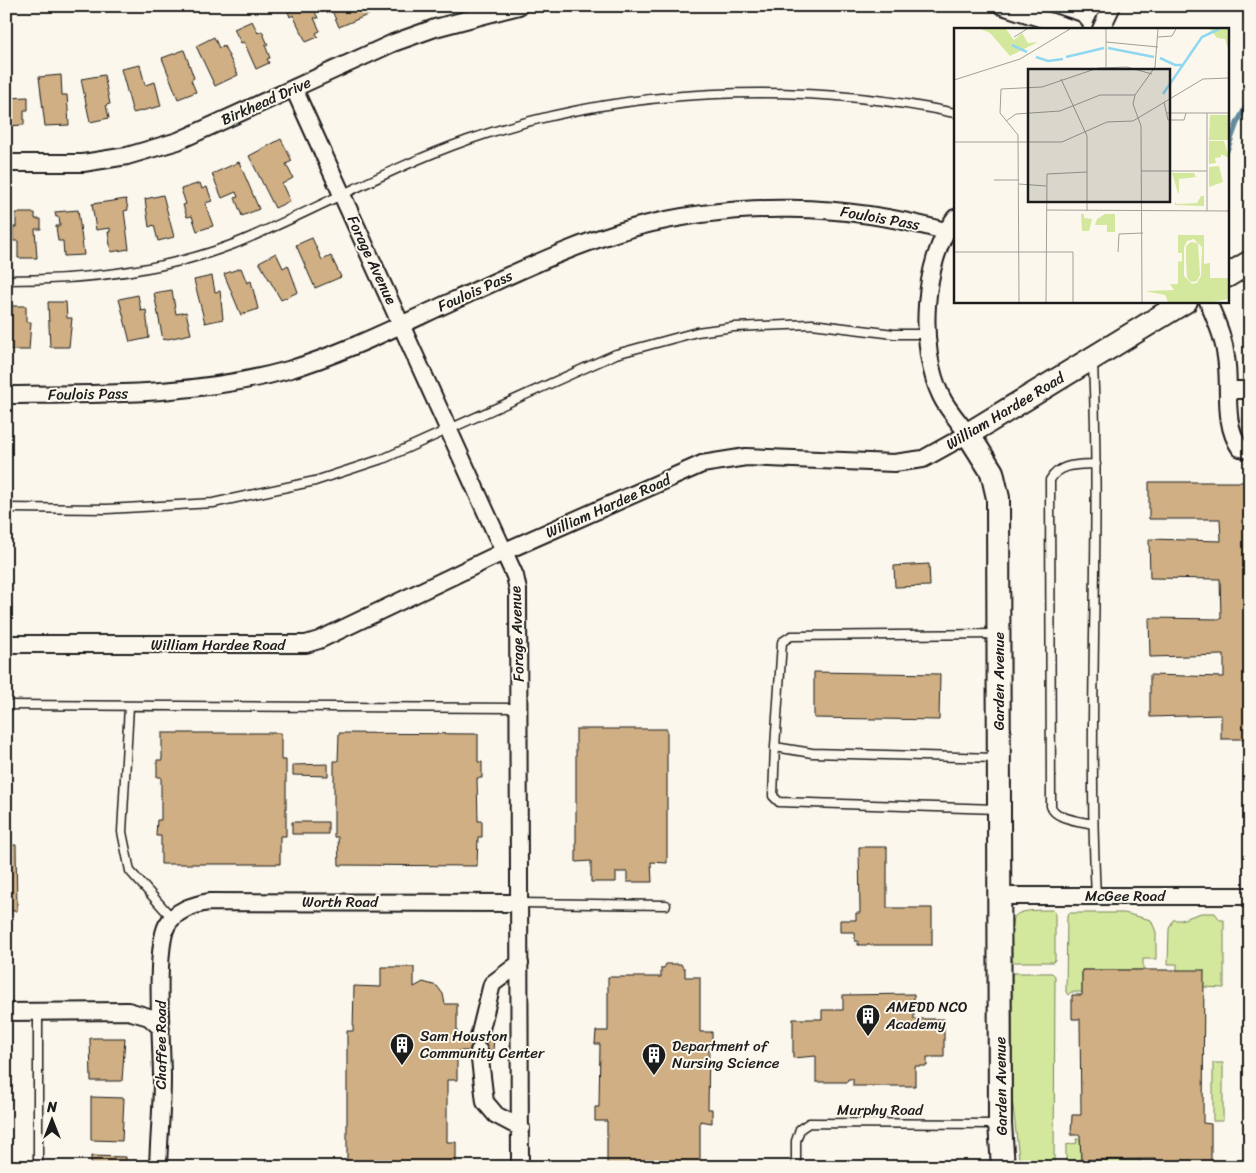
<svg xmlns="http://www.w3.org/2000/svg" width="1256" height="1173" font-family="Sriracha,sans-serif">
<rect width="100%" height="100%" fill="#fbf7ec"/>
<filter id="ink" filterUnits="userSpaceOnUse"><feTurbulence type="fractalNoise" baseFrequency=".02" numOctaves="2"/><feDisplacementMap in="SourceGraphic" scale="10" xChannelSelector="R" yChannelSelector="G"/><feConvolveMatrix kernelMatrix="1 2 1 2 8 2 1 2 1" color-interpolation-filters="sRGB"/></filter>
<g filter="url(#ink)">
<path fill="#d3e89d" stroke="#78825c" d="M1053,910L1055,912V960L1053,962H1014L1012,961C1012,915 1002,910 1053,910Z
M1069,913H1124L1151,920L1156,932V959H1143V970H1082V992H1071L1068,995L1066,992L1067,915Z
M1201,913H1215L1220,920H1224V988L1204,987L1177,970V964H1168L1169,929L1173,920H1181Z
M1014,973H1052L1055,976L1054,1167H1020L1012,1098V975Z
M1213,1063H1223V1121H1213Z
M1076,1139H1080L1081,1160L1140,1159V1167H1066V1145L1077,1143Z"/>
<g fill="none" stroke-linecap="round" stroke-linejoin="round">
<path stroke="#628c9c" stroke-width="5" d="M1227,151L1237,123L1250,99"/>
</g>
<path fill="#cfaf83" stroke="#1c1c1c" d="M286,6H312L318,18H314L320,31L316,33L318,37L306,42L293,15L290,17Z
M330,6H367L370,14L339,27Z
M252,21L258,33L262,31L268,45H265L270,58L267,59L269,63L256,69L244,42L241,43L234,29Z
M214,37L219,48L224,46L238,75L215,86L196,46Z
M184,50L194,78L191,80L196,92L178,99L162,58Z
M140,65L145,85L155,82L161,106L133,113L121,69Z
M61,75L62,95H67L69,125L45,126L39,77Z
M104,75L110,104L106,105L109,118L90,122L81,79Z
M28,97V110H24V125L6,126V98Z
M281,139L292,161L286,164L293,178L282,184L290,201L275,208L249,156Z
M239,162L259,209L242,216L235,198L238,197L236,192L222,198L212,174Z
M200,183L202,189L207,187L212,201L205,203L213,226L197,231L192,216L187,217L183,205L186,204L181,189Z
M163,195L174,237L158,241L154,225L149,227L145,199Z
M126,199L128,210L124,211L129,249L111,252L108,232H110V228L96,230L92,204Z
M78,210L84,255L64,256L63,241H58L56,226H60L59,217H56L55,212Z
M16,213H35V219H41V229H35L37,258H18V241H13V227H16Z
M312,238L322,260L331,256L341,277L315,288L296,245Z
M276,253L283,268L288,265L298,292L281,300L259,262Z
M241,268L247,283L251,281L258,309L241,315L224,274Z
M212,276L215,292L220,291L223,319L205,323L194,280Z
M172,290L176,314L186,312L191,334L163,340L154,293Z
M138,295L141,311L146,310L149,338L130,342L119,299Z
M48,302H66L67,318H72L69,347H50Z
M8,306H26V322H31L29,350H10Z
M1149,482H1244V494H1250V739H1221V715L1150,717V675L1224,677V655L1150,657L1149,618L1221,619L1220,579L1150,578L1149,539L1221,541L1220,519H1149Z
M929,564L930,586L895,587L894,566Z
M814,672L940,674L939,720L814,718Z
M576,729H667V863L651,862L652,882H627V872H616V882H591V861L576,862Z
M162,733H281V760H286V836H280V864H161V836H156L157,820H161V777H157V760H162Z
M339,733L478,734V762H482V778H477L478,821H482V837H478L477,866L339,865L338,837H334V761H338Z
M328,764V776L293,775V765Z
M292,822H328V834H292Z
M6,845H16L17,911H6Z
M859,847H887V908H932V945H858V941H855V932H840V920H856V913H860Z
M666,964H681L683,968H685V977H700V1032H712V1045H709L708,1109H712V1123L700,1121V1167H607V1121H595V1107H599L600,1044H595L596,1031H608V977H661V968H664Z
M381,967H414V987L423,982L437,986L443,994L445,1004H457V1037H494L493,1051H457V1080H447V1142H456V1167H347V1031H353L354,986L381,987Z
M1082,970H1204L1203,1123L1211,1124V1167H1156V1159L1081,1160L1080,1135H1071L1072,1115H1081L1080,1019H1072V995H1082Z
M914,994V1019H944V1057H927V1066H915V1086H853V1079H848L847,1082H816V1056L793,1058V1019H822V1010H843V995Z
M90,1038H125L122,1081H91Z
M91,1097L124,1098L122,1141L91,1140Z
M91,1156L126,1157V1167H91Z"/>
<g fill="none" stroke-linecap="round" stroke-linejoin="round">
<defs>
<path id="lane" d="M6,280C83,280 162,272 234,244C313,212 388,168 468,140C619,87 799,80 955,113
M1093,363C1101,540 1087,718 1096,896
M6,508L107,509L213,503L315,481L385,458L616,354L697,332L734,327L812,324L894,334H927
M6,705L518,708
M129,706L122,832L130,871L173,919
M775,747L773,796L779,802L997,809
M996,758L812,753L775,747L782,642L791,636L997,634
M1092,824C1081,821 1054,819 1051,806L1050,480C1060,463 1078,465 1096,464
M520,903L666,905
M38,1167V1012
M796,1167V1141L800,1129L809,1123L998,1124"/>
<path id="street" d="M1002,6L1074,29
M1101,29L1112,6
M294,89L515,576L518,590L520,1167
M6,163H83L127,156L178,141L393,43L435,28L519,6
M1208,301C1216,322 1223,334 1226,357C1231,387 1222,422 1240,448L1250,450
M1229,390H1250
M6,395C100,394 196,396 288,370C345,353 400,325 455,300C513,274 573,244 636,227C737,201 844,203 945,231
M6,644H306L319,640L503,552L702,464L746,457L894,463L923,459L968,434C959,422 947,409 941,396C918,348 922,261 955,218
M1000,896H1250
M6,1012L128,1011L149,1017L161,1028
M479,1037L492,984L520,963
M479,1051L485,1102L496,1115L521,1128
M158,1167C159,1137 162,1108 162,1078C162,1045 154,951 167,925C176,910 193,905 209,902L520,903"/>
<path id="secondary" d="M1227,276L1250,262
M1003,1167L1000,1124L998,498L992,472L968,434L1186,301"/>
</defs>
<use href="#lane" stroke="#1c1c1c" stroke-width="11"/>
<use href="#street" stroke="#1c1c1c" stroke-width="20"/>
<use href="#secondary" stroke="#1c1c1c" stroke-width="26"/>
<use href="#lane" stroke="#fbf7ec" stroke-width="8"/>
<use href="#street" stroke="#fbf7ec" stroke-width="16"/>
<use href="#secondary" stroke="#fbf7ec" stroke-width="22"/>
</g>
</g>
<defs>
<symbol id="building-pin" viewBox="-11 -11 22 30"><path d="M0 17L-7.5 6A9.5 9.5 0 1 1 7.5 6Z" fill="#1c1c1c" stroke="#fbf7ec"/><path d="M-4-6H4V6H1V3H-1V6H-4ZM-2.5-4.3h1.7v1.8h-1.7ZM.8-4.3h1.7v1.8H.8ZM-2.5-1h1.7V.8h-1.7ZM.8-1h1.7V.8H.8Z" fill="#fff"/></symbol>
</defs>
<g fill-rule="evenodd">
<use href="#building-pin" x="854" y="1002" width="28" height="38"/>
<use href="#building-pin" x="388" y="1031" width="28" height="38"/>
<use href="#building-pin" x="640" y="1041" width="28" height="38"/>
</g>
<g text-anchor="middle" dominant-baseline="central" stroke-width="4" stroke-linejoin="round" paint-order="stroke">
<g font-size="15" fill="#1c1c1c" stroke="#fbf7ec">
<text transform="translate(266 101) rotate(-24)">Birkhead Drive</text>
<text transform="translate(880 218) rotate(10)">Foulois Pass</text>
<text transform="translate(372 260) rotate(65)">Forage Avenue</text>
<text transform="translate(475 291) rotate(-24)">Foulois Pass</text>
<text transform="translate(88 394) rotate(-1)">Foulois Pass</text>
<text transform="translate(1005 411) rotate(-31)">William Hardee Road</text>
<text transform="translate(608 506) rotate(-24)">William Hardee Road</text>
<text transform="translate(517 634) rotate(-92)">Forage Avenue</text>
<text x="218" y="645">William Hardee Road</text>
<text transform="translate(999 681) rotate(-90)">Garden Avenue</text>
<text x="1125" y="896">McGee Road</text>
<text x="340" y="902">Worth Road</text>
<text transform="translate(161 1045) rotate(-90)">Chaffee Road</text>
<text transform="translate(1001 1086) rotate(-91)">Garden Avenue</text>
<text x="880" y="1110">Murphy Road</text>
</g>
<g font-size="15" fill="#1c1c1c" stroke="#fbf7ec" text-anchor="start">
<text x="886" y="1007">AMEDD NCO<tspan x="886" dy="17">Academy</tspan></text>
<text x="420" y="1036">Sam Houston<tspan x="420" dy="17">Community Center</tspan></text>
<text x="672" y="1046">Department of<tspan x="672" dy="17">Nursing Science</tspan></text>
</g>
</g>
<g transform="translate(954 28)">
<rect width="275" height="275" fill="#fbf7ec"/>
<path d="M27,1H52L60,12L68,5L74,15L84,14L56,28L36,5ZM256,1H275V24L271,11L263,10ZM256,87H275V112H255ZM255,113H270L275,130L267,126V129L261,130L262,135L255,136ZM265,138L269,154L255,159V139ZM218,145H240L242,149L225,151V165H224ZM247,168H250V178L221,177V174L223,176L243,175ZM127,186H149H130V190L138,191L135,203H128ZM151,186H161V204H153V197H141L143,191ZM224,207H250V236L256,235V250H275L274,271L259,274H214L211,267L191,263L220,262L216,256H224V234L228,233V225H224ZM240,211L248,219L247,248L243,255L238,256L230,248V219L233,213ZM237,214L244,215L246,247L243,253L237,254L233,250L232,231V218Z" fill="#d3e89d" fill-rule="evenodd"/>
<path fill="none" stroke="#90d7f1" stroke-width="2.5" d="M58,17L73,24M154,20L200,29M82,29L94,33L109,31M112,29L150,20M206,30L221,37H230M209,66L248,9L265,1"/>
<path fill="none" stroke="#a29f99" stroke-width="1" d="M60,9L73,1M204,9L218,8L222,1M152,14L204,19M152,39V1M107,51L133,108V183M0,52L66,31L116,1M210,74L214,92H230L232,85M213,85H275M52,93L62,86L106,83L146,67H181M0,114H108L153,94L179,93L249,51L275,50M187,143H253M40,152H65M65,156L92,158M92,182L275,183M253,183V85M0,224H119M119,224V274M164,224L165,206L189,205M65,274L64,107L46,85L47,61L88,59L144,40L173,39L198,46M92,274L93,146L133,144M188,274L187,98L179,76L181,67L201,39L204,1"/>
<path fill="#1c1c1c" fill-opacity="0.15" stroke="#1c1c1c" stroke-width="2.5" d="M74,41H216V174H74Z"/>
<rect width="275" height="275" fill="none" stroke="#1c1c1c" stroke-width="2.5"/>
</g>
<rect width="1256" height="1173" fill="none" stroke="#fbf7ec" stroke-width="25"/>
<rect x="12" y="12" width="1231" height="1148" fill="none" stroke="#1c1c1c" stroke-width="2" filter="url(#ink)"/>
<g transform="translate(52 1120)" stroke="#fbf7ec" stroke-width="4" paint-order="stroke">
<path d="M0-4L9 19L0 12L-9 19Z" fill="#1c1c1c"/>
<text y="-8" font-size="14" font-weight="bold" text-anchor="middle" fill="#1c1c1c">N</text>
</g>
</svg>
